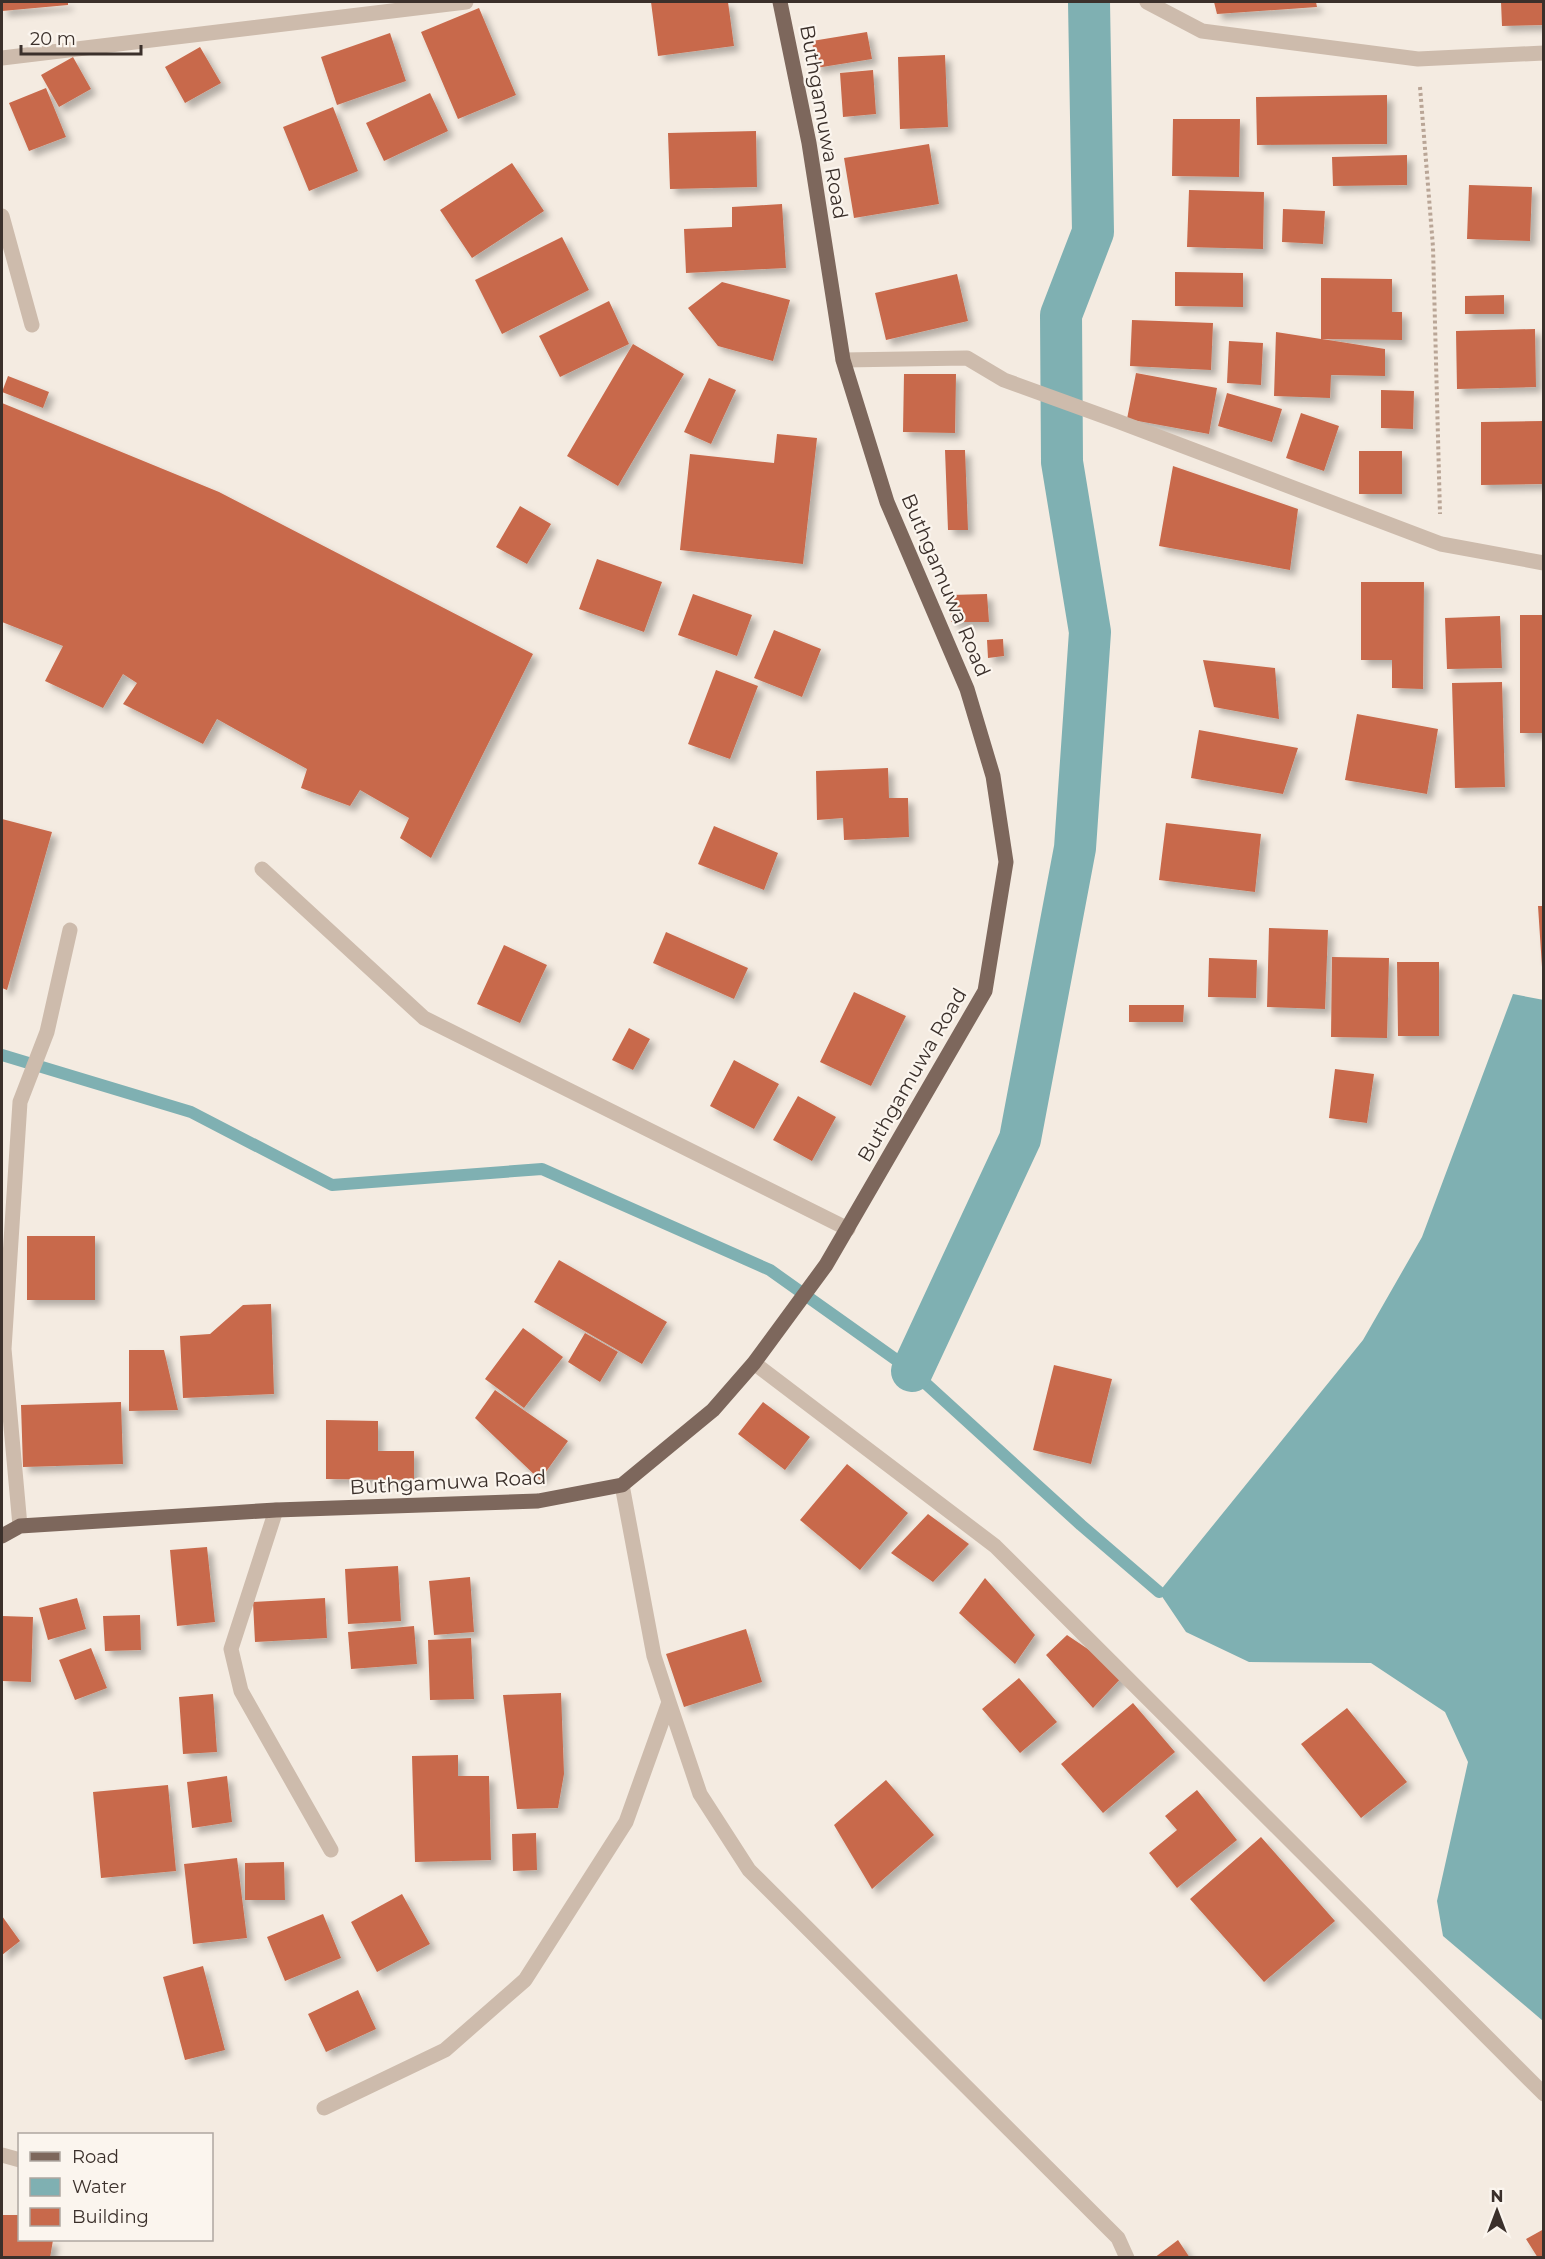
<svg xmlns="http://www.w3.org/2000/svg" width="1545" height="2259" font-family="Montserrat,sans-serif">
<defs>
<filter id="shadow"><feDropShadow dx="5.5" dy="5.5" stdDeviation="3" flood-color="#0004"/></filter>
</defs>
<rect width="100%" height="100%" fill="#f4ebe1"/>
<path fill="#7fb0b2" d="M1513,994L1544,1000L1543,2021L1443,1936L1437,1901L1468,1762L1445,1712L1371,1663L1249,1662L1186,1632L1159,1592L1363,1340L1422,1237Z"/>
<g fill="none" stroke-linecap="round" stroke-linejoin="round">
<path stroke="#7fb0b2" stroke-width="12" d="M2,1055L191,1112L332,1185L542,1169L770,1270L912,1371L1081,1525L1159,1592"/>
<path stroke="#7fb0b2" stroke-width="42" d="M912,1371L1020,1139L1075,848L1090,632L1062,462L1061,315L1093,232L1089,2"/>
</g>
<path fill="#c8694b" filter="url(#shadow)" d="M2,2H68V5L2,11Z
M651,2H728L734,46L658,56Z
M1214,2H1316L1317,7L1217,14Z
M1501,2H1544V25L1502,26Z
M479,8L516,95L458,119L421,32Z
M867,32L872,59L816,68L812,41Z
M390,33L406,81L337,105L321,57Z
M200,47L221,83L185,103L165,67Z
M945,55L948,127L900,129L898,57Z
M73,57L91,89L59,107L41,75Z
M873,70L876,114L843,117L840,73Z
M46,88L66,137L29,151L9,103Z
M430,93L448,131L384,161L366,123Z
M1387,95V144L1257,145L1256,97Z
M333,107L358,171L309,191L283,127Z
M1173,119H1240L1239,177L1172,176Z
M756,131L757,187L670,189L668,133Z
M929,144L939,204L854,218L844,158Z
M1407,155V185L1333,186L1332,157Z
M512,163L544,211L472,258L440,210Z
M1469,185L1532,187L1530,241L1467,239Z
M1189,190L1264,192L1263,249L1187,247Z
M782,204L786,268L686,273L684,229L732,227V207Z
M1283,209L1325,211L1323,244L1282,242Z
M562,237L589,290L502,334L475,280Z
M1175,272L1243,273V307L1175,306Z
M957,274L968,321L886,340L875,293Z
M1321,278L1392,279V312H1402V340L1322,339L1385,349V376L1331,375L1330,398L1274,396L1276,332L1321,339Z
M722,282L790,300L773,361L718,346L688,308Z
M1504,295V314H1465V296Z
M609,301L629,344L560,377L539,336Z
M1132,320L1213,323L1211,370L1130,366Z
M1535,329L1536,387L1457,389L1456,331Z
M1229,341L1263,343L1261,385L1227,383Z
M633,344L684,374L618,486L567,456Z
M1136,373L1217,388L1209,434L1127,419Z
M904,374H956L955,433L903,432Z
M8,376L49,392L43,408L2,392Z
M709,378L736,390L711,444L684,432Z
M1381,390L1414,391L1413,429L1381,428Z
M1227,393L1282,409L1272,442L1218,426Z
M2,403L219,492L533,654L431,858L400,838L409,818L360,790L350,806L301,788L307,769L217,719L203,744L123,704L137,683L123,674L103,708L45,681L63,646L2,622Z
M1301,413L1339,426L1324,471L1286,458Z
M1544,421V484L1481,485V422Z
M777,434L817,438L803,564L680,550L690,454L774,463Z
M945,450H965L968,530H948Z
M1359,451H1402V494H1359Z
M1173,466L1298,509L1290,570L1159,546Z
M520,506L551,524L527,564L496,547Z
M597,559L662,582L644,632L579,609Z
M1361,582H1424L1423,689L1392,688V660H1361Z
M693,594L752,615L737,656L678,635Z
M987,594L989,622H951L950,595Z
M1520,615H1544V733H1520Z
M1500,616L1502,668L1447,669L1445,618Z
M774,630L821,649L802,697L754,678Z
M1003,639L1004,656L988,658L987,640Z
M1203,660L1275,668L1279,719L1214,707Z
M716,670L758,686L730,759L688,744Z
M1502,682L1505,787L1455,788L1452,683Z
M1357,714L1438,729L1427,794L1345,780Z
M1199,730L1298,748L1283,794L1191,778Z
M888,768L889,798H908L909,837L844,840L843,818L817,820L816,771Z
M2,819L52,832L7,990L2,988Z
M1166,823L1261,834L1255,892L1159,880Z
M714,826L778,853L764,890L698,864Z
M1538,906H1544V967H1542Z
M1269,928L1328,930L1325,1009L1267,1007Z
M666,932L748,968L734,999L653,963Z
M504,945L547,965L520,1023L477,1004Z
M1332,957L1389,958L1387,1038L1331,1037Z
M1209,958L1257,960L1256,998L1208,997Z
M1397,962H1439V1036H1398Z
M854,992L906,1016L871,1086L820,1062Z
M1129,1005H1184L1183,1022H1129Z
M629,1028L650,1039L633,1070L612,1060Z
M734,1060L779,1084L754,1129L710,1106Z
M1335,1069L1374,1074L1367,1123L1329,1118Z
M798,1096L836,1117L812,1161L773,1140Z
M27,1236H95V1300H27Z
M559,1260L667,1322L642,1364L534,1302Z
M271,1304L274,1394L183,1398L180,1336L210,1334L243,1305Z
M523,1328L563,1357L524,1408L485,1379Z
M585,1333L618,1352L600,1382L568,1362Z
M129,1350H164L178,1410L129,1411Z
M1054,1365L1112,1379L1091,1464L1033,1450Z
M495,1390L568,1441L540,1480L475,1418Z
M121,1402L123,1464L23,1467L21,1405Z
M763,1402L810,1437L785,1470L738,1434Z
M326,1420L378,1421V1451H414V1480L326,1479Z
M847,1464L908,1513L860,1570L800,1520Z
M928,1514L969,1544L933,1582L891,1553Z
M207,1547L215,1622L177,1626L170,1550Z
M398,1566L401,1621L348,1624L345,1569Z
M470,1577L474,1632L434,1635L429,1581Z
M985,1578L1035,1635L1015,1664L959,1613Z
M77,1598L86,1629L48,1640L39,1608Z
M325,1598L327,1638L255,1642L253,1602Z
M140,1615L141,1650L105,1651L103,1616Z
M2,1616L33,1617L31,1682L2,1681Z
M414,1626L417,1664L351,1669L348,1632Z
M746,1629L762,1682L684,1707L666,1654Z
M1067,1635L1125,1674L1093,1708L1046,1655Z
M471,1638L474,1699L430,1700L428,1640Z
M91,1648L107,1688L75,1700L59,1660Z
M1019,1678L1057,1722L1020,1753L982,1709Z
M561,1693L564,1774L558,1808L517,1809L503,1695Z
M213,1694L217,1752L183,1754L179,1697Z
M1133,1703L1175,1752L1103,1813L1061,1764Z
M1347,1708L1407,1782L1361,1818L1301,1744Z
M458,1755V1776H489L491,1860L415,1862L412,1756Z
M227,1776L232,1822L192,1828L187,1782Z
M886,1780L934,1835L872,1889L834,1825Z
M168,1785L176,1871L101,1878L93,1792Z
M1197,1790L1237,1840L1177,1888L1149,1853L1177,1830L1165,1816Z
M536,1833L537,1870L513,1871L512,1834Z
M1261,1837L1335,1921L1264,1982L1190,1899Z
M237,1858L247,1938L193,1944L184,1864Z
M284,1862L285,1900H245V1863Z
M402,1894L430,1944L377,1972L351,1922Z
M323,1914L341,1958L285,1981L267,1937Z
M2,1916L20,1941L2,1955Z
M203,1966L225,2050L185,2060L163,1977Z
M358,1990L376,2029L326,2052L308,2014Z
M2,2215H20V2240H53L50,2258H2Z
M1544,2229V2258H1538L1526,2239Z
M1178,2240L1190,2258H1154Z"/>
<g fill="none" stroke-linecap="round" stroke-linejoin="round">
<path stroke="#b9a596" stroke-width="4" stroke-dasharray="3 3" stroke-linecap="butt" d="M1420,87L1433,247L1440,514"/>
<path stroke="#cdbbac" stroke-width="15" d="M262,869L424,1018L848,1229"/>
<path stroke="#cdbbac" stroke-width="15" d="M1147,2L1202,31L1418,59L1544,53
M2,58L466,2
M2,216L32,325
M843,360L967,358L1004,380L1117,421L1441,544L1544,563
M754,1363L995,1546L1544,2094
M622,1485L654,1656L669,1702L700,1794L749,1870L1118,2238L1127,2258
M276,1510L231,1649L241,1691L331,1850
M20,1526L4,1349L20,1102L47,1032L70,930
M324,2108L445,2050L525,1980L626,1822L669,1702
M2,2155L20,2160"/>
<path stroke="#7d675c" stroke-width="15" d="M2,1536L20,1526L276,1510L538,1501L622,1485L713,1410L754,1363L826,1265L985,991L1006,862L993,776L967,689L887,502L843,360L809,143L780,2"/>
</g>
<g text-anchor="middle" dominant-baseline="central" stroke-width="4.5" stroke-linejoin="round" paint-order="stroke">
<g font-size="20" fill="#3b302b" stroke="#fbf5ee">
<text transform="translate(824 122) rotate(80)">Buthgamuwa Road</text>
<text transform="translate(946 585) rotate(67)">Buthgamuwa Road</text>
<text transform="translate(912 1075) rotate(-60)">Buthgamuwa Road</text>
<text transform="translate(448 1482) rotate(-3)">Buthgamuwa Road</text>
</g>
</g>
<rect width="1545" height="2259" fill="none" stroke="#3b302b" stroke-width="6"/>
<rect x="18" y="2133" width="195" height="108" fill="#fbf5ee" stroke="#aea6a0" stroke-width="1.5"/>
<rect x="30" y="2152" width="30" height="9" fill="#7d675c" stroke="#aea6a0" stroke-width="1.5"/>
<text x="72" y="2163" font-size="18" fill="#3b302b">Road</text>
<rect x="30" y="2178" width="30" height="18" fill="#7fb0b2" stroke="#aea6a0" stroke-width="1.5"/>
<text x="72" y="2193" font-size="18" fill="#3b302b">Water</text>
<rect x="30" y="2208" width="30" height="18" fill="#c8694b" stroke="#aea6a0" stroke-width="1.5"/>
<text x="72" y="2223" font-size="18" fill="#3b302b">Building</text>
<g transform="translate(1497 2211)" stroke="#fbf5ee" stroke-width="4.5" paint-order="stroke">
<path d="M0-4.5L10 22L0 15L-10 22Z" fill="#3b302b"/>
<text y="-9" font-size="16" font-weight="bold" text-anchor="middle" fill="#3b302b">N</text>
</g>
<path d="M21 45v9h120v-9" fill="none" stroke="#3b302b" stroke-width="3"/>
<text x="30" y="45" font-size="18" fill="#3b302b" stroke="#fbf5ee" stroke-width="4.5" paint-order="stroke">20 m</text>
</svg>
